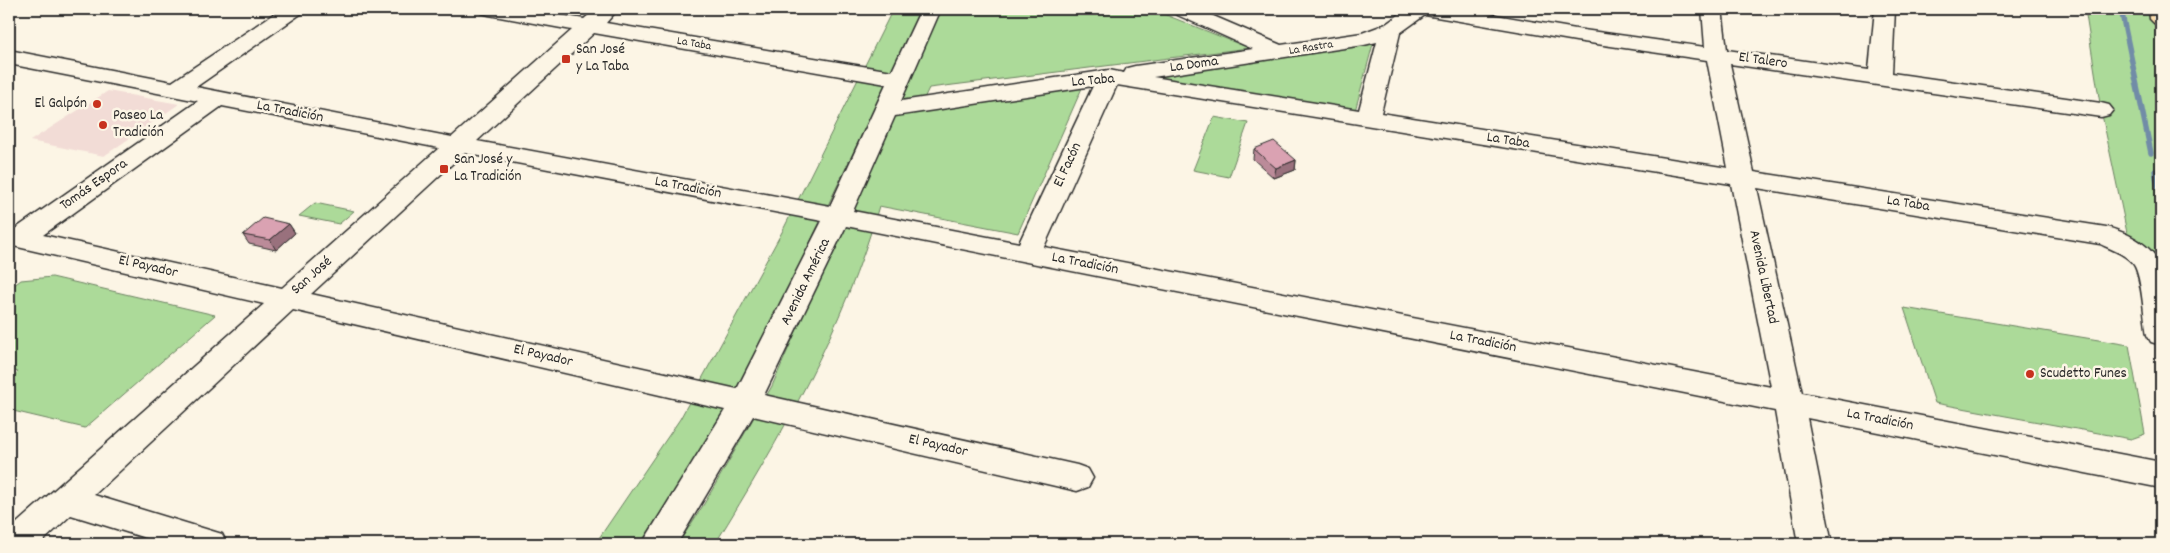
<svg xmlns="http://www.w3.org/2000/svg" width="2170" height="553" font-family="Dekko,sans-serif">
<rect width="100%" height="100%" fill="#fcf5e5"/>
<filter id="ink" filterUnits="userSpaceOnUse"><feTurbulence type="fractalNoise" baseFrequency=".02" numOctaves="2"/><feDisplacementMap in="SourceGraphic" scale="10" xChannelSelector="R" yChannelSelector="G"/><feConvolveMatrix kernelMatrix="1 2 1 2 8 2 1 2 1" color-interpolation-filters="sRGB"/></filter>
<g filter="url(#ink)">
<path fill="#f2dcd6" d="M108,91L179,104L104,156L30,141Z"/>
<path fill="#acda99" stroke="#6c8262" d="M893,9H922L748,372L720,422L640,544H595L680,419L782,232Z
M937,9H1151L1249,48L929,88L917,113L1082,88L1018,233L879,206C844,328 781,437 715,544H678L704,504L772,386Z
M2085,9H2159L2161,19V335L2151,275L2130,247L2101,110Z
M1373,44L1355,111L1150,76Z
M1214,117L1248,123L1229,177L1193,170Z
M315,203L354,211L339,224L299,216Z
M52,277L215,315L85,428L9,410V380L18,372L9,369V289L21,280Z
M1904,308L2129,345L2145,434L2131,439L1935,403Z"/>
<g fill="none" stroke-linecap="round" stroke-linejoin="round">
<path stroke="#718ca7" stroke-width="5.5" d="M2121,9L2151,153
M2155,171L2161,202"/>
<defs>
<path id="minor" d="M281,9H305L302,13L196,87L452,137L572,30L489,15L482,13L479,9H524L584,19L596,9H618L606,23L892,71L921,9H941L901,101L1109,70L1124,73L1127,68L1135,66L1253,49L1173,13L1170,9H1197L1281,45L1362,33L1386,24L1407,9H1461L1576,29L1705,47L1702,9H1722L1727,50L1869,70L1875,9H1895L1892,73L2101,103L2109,105L2113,110L2109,115L2101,117L1730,64L1754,172L2106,227C2129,233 2150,244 2161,265V345L2151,342L2147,335C2144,318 2142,277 2134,265C2127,255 2111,249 2100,244L1757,188L1802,393L2161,462V488L1807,418L1832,544H1798L1775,411L846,226L764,395L1077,465L1088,469L1093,478L1088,487L1077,491L753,416L677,544H642L725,410L293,310L94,495L222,534L227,544H165L71,515L40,544H9V530L264,304L9,245V227L15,229L198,101L9,64V50L172,82ZM1425,15L1576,41L1707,60L1728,168L1381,113L1400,33ZM594,33L886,84L830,206L477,141ZM1377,42L1359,110L1153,77L1364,45ZM1117,85L1731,184L1771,387L1044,247ZM1093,86L1019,243L853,211L895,116ZM222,106L439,148L282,288L43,235ZM464,153L822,221L737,389L311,294Z"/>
<path id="major" d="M2149,9H2161V25L2154,23L2150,19Z"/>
</defs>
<use href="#minor" stroke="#2b2b2b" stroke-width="3"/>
<use href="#major" stroke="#2b2b2b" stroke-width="3"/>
<use href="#minor" fill="#fcf5e5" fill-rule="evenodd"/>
<use href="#major" fill="#fbddab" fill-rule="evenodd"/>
</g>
<path fill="#bb8b99" stroke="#2b2b2b" d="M1254,149L1296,160L1295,170L1274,178L1253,159Z
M289,224L295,233L276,250L249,244L243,235Z"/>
<path fill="#99717d" stroke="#2b2b2b" d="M1296,160L1295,170L1274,178L1276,168Z
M289,224L295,233L276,250L270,240Z"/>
<path fill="#daa2b2" stroke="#2b2b2b" d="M1274,141L1296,160L1276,168L1254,149Z
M263,218L289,224L270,240L243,235Z"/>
</g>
<g fill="#c8321e" stroke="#fcf5e5" stroke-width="2">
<rect x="561" y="54" width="10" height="10" rx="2.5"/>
<circle cx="97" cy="104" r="5"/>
<circle cx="103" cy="125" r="5"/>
<rect x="439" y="164" width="10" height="10" rx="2.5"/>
<circle cx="2030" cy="374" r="5"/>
</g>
<g text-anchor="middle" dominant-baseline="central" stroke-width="5" stroke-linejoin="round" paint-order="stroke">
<g font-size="12" fill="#2b2b2b" stroke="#fcf5e5">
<text transform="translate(694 44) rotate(10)">La Taba</text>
<text transform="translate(1311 48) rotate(-9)">La Rastra</text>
</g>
<g font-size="15" fill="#2b2b2b" stroke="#fcf5e5" text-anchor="start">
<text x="576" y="50">San José<tspan x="576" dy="17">y La Taba</tspan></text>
<text x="87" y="104" text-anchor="end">El Galpón</text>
<text x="113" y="116">Paseo La<tspan x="113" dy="17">Tradición</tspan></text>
<text x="454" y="160">San José y<tspan x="454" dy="17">La Tradición</tspan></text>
<text x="2040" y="374">Scudetto Funes</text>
</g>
<g font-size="15" fill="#2b2b2b" stroke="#fcf5e5">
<text transform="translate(1763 61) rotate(8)">El Talero</text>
<text transform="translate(1194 65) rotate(-8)">La Doma</text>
<text transform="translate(1093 81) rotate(-5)">La Taba</text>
<text transform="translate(290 112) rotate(11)">La Tradición</text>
<text transform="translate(1508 141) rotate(9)">La Taba</text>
<text transform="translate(1068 165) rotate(-65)">El Facón</text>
<text transform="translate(94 185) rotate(-35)">Tomás Espora</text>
<text transform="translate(688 188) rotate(11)">La Tradición</text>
<text transform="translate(1908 204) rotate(9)">La Taba</text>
<text transform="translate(1085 264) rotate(11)">La Tradición</text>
<text transform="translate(148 267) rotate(13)">El Payador</text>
<text transform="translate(312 276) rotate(-42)">San José</text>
<text transform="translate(1763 277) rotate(78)">Avenida Libertad</text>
<text transform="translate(806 282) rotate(-64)">Avenida América</text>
<text transform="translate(1483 342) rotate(11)">La Tradición</text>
<text transform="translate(543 356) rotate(13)">El Payador</text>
<text transform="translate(1880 420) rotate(11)">La Tradición</text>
<text transform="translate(938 446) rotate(13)">El Payador</text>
</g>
</g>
<rect width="2170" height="553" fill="none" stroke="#fcf5e5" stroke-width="30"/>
<rect x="15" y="15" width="2140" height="523" fill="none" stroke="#2b2b2b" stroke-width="2" filter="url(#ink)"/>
</svg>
